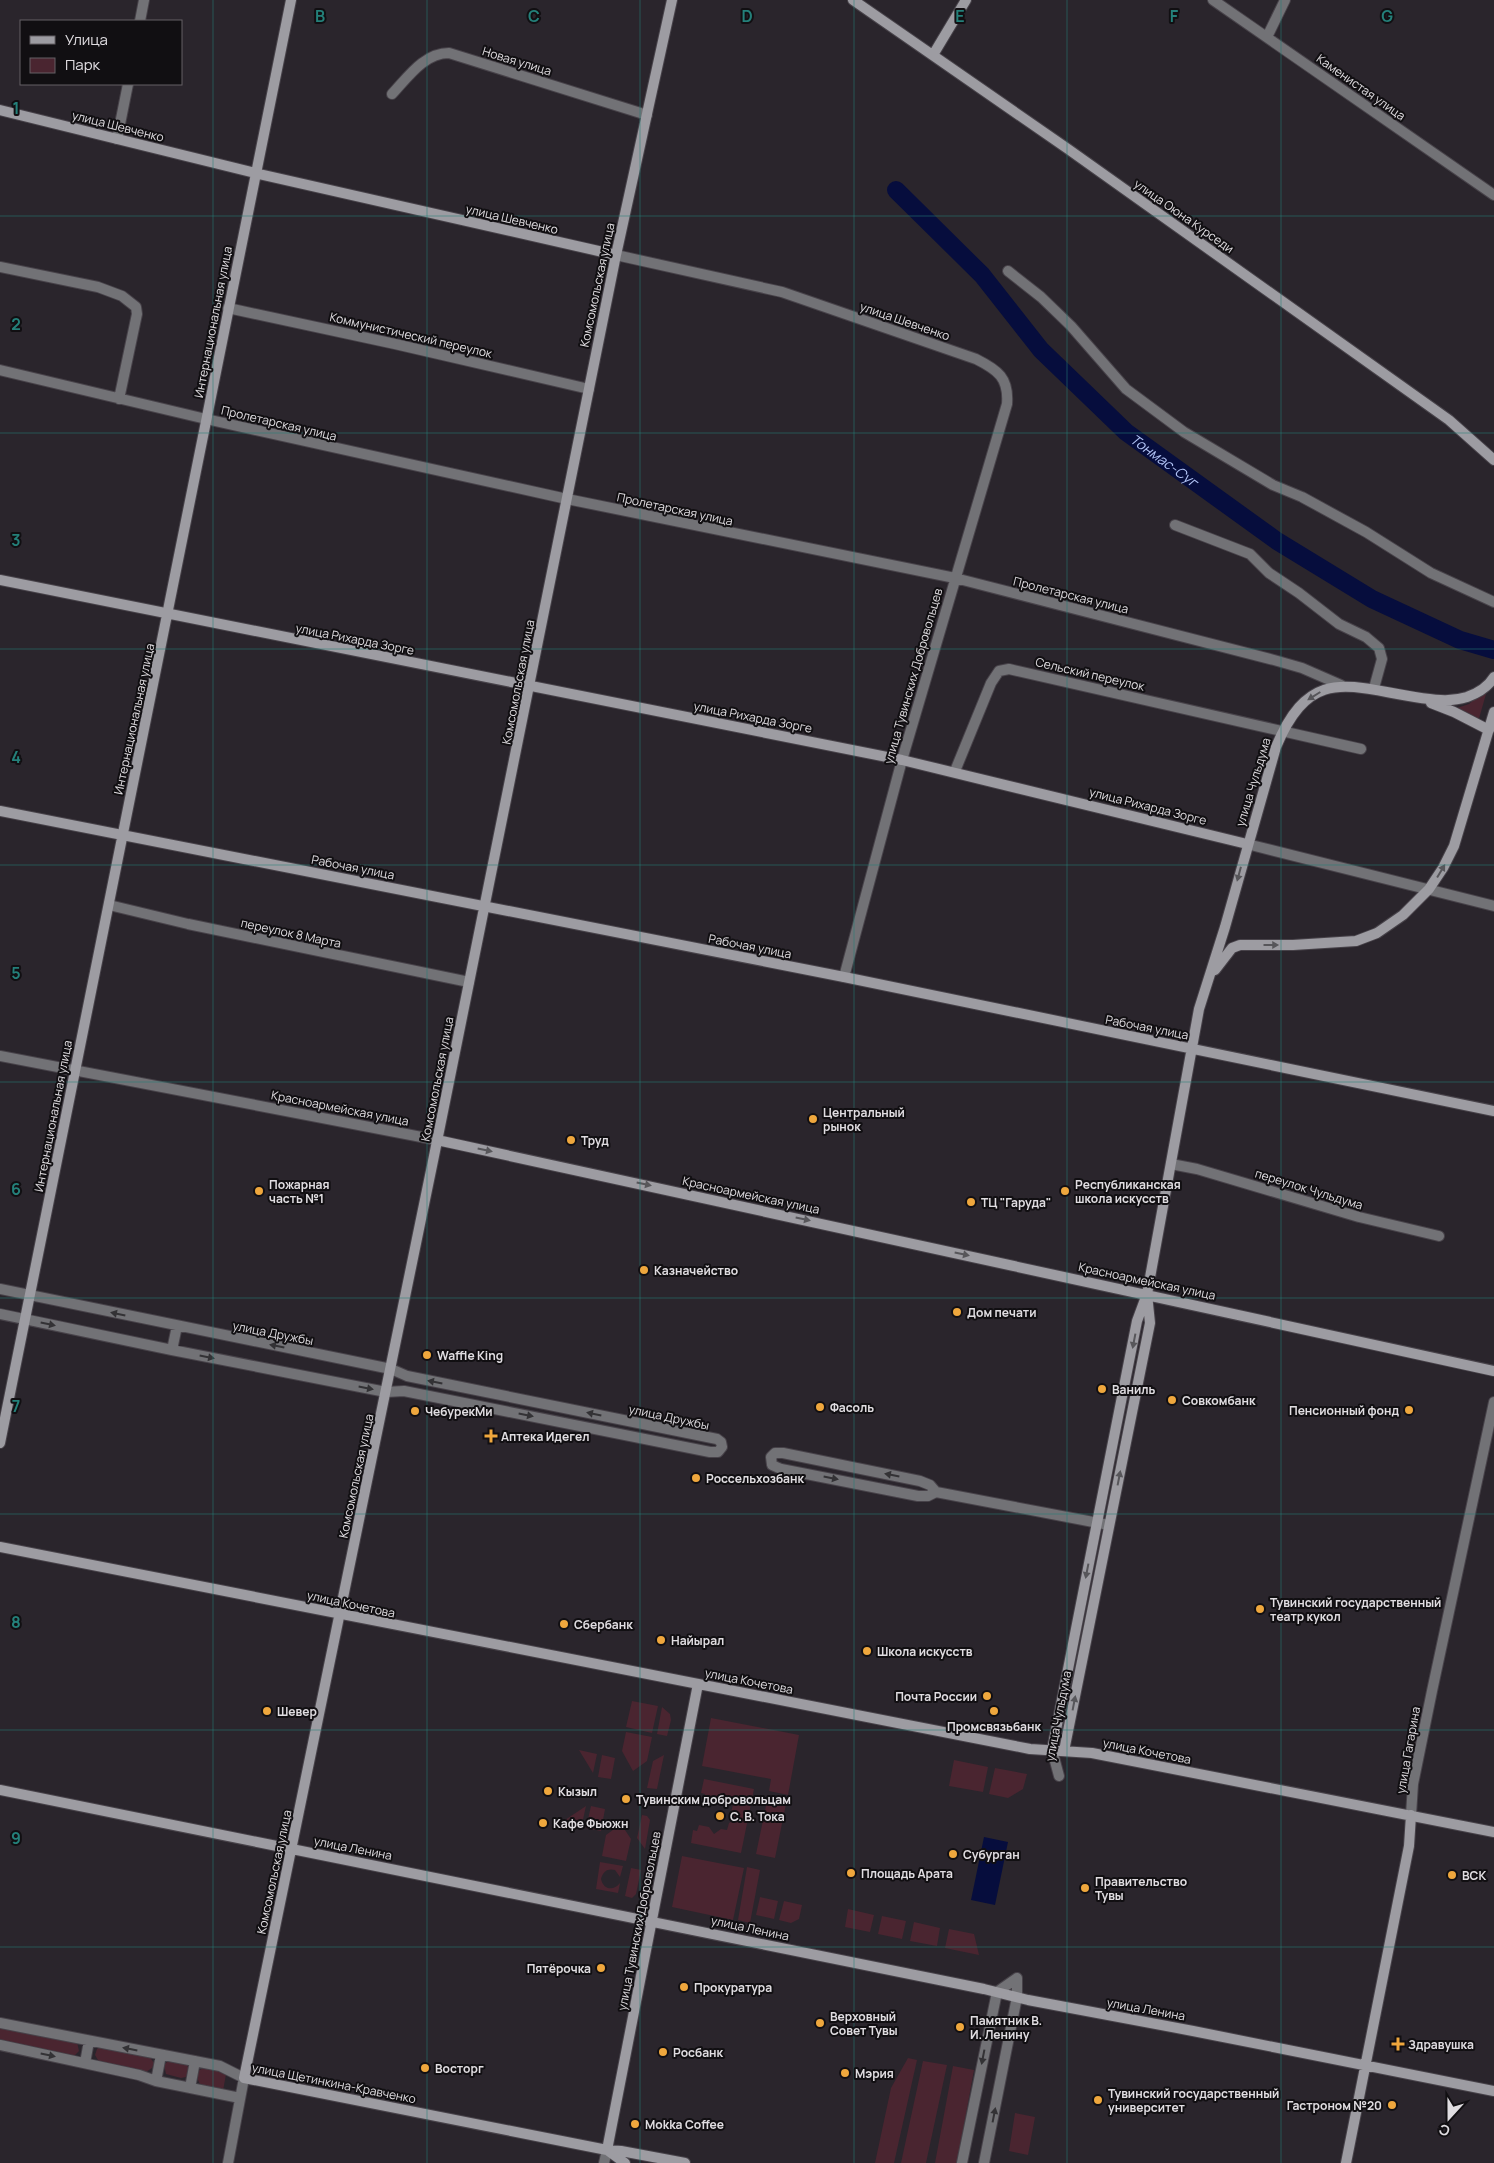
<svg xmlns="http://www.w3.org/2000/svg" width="1494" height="2163" font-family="Manrope,sans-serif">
<rect width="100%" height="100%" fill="#2a252c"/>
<path fill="#4a2530" d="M1488,687L1478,722L1448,711L1469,704Z
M632,1701L658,1706L652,1733L626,1727Z
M662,1707L670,1714L671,1720L667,1736L657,1734Z
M711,1718L799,1735L788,1795L769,1791L771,1779L702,1766Z
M626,1732L652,1737L647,1761L633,1771L622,1751Z
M579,1750L597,1754L593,1773Z
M602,1755L615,1758L611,1779L598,1777Z
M664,1755L657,1789L647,1788L653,1761Z
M954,1760L988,1767L983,1792L949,1786Z
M995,1768L1027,1774L1023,1789L1008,1798L989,1794Z
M704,1779L754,1789L741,1853L691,1843L693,1830L697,1831L699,1825L709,1827L714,1834L721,1829L727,1830L729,1823L736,1819L731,1812L733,1805L725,1804L721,1798L714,1802L704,1800L705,1794L701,1793Z
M768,1796L787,1799L775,1858L756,1854Z
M586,1806L582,1824L565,1820Z
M591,1806L605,1809L601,1831L586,1828Z
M642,1815L647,1816L650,1820L645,1849L637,1838Z
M621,1824L631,1839L626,1861L602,1856L606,1835Z
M682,1856L744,1868L733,1920L672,1907Z
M600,1862L623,1866L620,1877L615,1870C608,1868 603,1871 601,1879C603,1889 613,1892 620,1883L618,1893L596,1889Z
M747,1867L760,1870L750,1923L738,1920Z
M631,1868L641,1870L636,1894L632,1898L625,1896Z
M760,1897L778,1901L774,1919L756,1915Z
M784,1901L802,1905L799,1919L791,1923L779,1920Z
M848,1909L874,1915L870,1932L845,1927Z
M882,1916L906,1921L902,1939L878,1934Z
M914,1922L940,1928L937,1946L910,1941Z
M949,1929L974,1934L979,1955L945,1948Z
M0,2025L77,2042L79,2051L73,2057L0,2043Z
M100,2047L149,2056L154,2063L152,2068L146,2072L99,2062L95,2055L97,2049Z
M908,2058L917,2060L894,2163H875L891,2088Z
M169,2060L187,2065L189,2069L186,2077L181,2078L166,2074L164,2065Z
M923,2061L947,2065L926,2163H901Z
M953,2066L974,2070L957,2163H935Z
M205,2067L219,2070L226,2074L223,2091L201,2085C197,2080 197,2077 198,2071Z
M1015,2113L1035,2117L1028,2155L1009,2151Z"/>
<path fill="#060d3d" d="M984,1837L1008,1842L995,1905L971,1900Z"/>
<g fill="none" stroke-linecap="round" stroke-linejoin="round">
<path stroke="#060d3d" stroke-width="18" id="s1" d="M896,190L982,275L1041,350L1126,432L1277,541L1372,599L1460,640L1494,650"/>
<defs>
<path id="street" d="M1213,0L1494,195
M140,21L144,0
M1267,37L1285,0
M392,94C408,77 424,53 449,53L647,115
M117,139L128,84
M616,255L782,292L976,359C998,370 1009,378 1007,404L902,760L844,977
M0,267L98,287L122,296L136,307L137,314L119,399
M1008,271L1041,297L1071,326L1126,389L1184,432L1273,485L1302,497L1366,532L1431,573L1494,602
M228,308L395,344L589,389
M0,370L206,419L567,499L955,578L1274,660L1302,668L1341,685
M1175,525L1250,554L1269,573L1299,593L1339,624L1366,637L1379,648L1382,659L1374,688
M955,771L991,683L999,671L1009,669L1361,749
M1247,844L1494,906
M109,905L188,924L469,982
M0,1056L437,1140
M1171,1164L1197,1169L1359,1217L1439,1236
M0,1289L391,1369L407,1376L717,1439L721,1442L722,1447L718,1452H710L404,1391L386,1392L172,1350L0,1314
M172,1350L177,1326
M936,1492L930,1485L920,1481L783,1453H775L771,1457L772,1465L781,1469L918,1496H928L936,1492L1109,1525
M1052,1750L1059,1776
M1411,1815L1413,1784L1432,1691L1494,1402
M0,2023L220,2066L244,2078L228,2163
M0,2045L139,2075L156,2081L240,2098
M85,2063L89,2041
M156,2081L161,2055
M190,2088L195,2061
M604,2163L607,2150
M962,2163L997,1992L1017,1978
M984,2163L1017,1997V1978"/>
<path id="secondary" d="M672,0L616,255L434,1156L244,2078L607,2150L621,2151L685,2163
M853,0L1068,149L1449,420L1494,460
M933,55L966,0
M0,110L255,173L616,255
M0,580L902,760L1247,844
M1431,703L1454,712L1489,730
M0,811L844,977L1494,1111
M1215,970L1232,948L1240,945H1293L1356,941L1377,933L1403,915L1429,889L1443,868L1454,846L1494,712
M437,1140L1494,1371
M0,1443L291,0
M0,1547L1030,1749L1092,1753L1494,1832
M1052,1750L1137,1321L1147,1294L1199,1009L1225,927L1276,747C1311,663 1351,688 1421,698C1437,700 1451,702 1467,697C1478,693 1488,687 1494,677
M1064,1751L1150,1323L1147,1294
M0,1790L984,1989L1028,2000L1193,2031L1494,2091
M607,2150L698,1684
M607,2150L625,2163
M1346,2163L1409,1846L1411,1815"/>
</defs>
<use href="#street" stroke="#474249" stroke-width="12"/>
<use href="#secondary" stroke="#474249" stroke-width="12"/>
<use href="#street" stroke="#727276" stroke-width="10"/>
<use href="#secondary" stroke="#9d9ca2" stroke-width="10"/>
</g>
<defs><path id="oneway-solid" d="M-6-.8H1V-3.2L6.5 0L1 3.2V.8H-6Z" transform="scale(1.25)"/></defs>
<g fill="#57565a">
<use href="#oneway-solid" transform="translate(1314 696) rotate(148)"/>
<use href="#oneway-solid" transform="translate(1441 871) rotate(-59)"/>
<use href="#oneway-solid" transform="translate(1239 874) rotate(105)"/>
<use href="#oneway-solid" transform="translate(1271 945)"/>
<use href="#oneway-solid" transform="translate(485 1150) rotate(12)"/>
<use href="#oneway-solid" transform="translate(644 1184) rotate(12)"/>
<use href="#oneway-solid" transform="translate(803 1219) rotate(12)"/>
<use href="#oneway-solid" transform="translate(962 1254) rotate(12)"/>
<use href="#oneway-solid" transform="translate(1134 1341) rotate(101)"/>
<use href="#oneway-solid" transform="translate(1119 1478) rotate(-79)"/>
<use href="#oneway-solid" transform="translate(1087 1571) rotate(101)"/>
<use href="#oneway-solid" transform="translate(1074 1703) rotate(-79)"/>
</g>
<g fill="#333235">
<use href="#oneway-solid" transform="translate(118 1314) rotate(-168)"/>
<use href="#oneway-solid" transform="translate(48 1324) rotate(12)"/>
<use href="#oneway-solid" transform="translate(277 1346) rotate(-169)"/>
<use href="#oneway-solid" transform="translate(207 1357) rotate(11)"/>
<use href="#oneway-solid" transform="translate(435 1382) rotate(-169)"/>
<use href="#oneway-solid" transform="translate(366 1388) rotate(11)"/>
<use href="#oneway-solid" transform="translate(594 1414) rotate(-168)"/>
<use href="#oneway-solid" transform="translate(526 1415) rotate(11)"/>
<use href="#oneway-solid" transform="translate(892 1475) rotate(-169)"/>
<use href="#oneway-solid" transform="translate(831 1478) rotate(11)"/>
<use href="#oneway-solid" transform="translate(130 2049) rotate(-169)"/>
<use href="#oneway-solid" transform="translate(48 2055) rotate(12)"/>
<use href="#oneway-solid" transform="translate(983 2057) rotate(101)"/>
<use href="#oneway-solid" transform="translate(994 2115) rotate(-79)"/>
</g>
<path fill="none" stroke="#24807a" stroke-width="1" stroke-opacity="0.55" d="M213,0V2163M427,0V2163M640,0V2163M854,0V2163M1067,0V2163M1281,0V2163M0,216H1494M0,433H1494M0,649H1494M0,865H1494M0,1082H1494M0,1298H1494M0,1514H1494M0,1730H1494M0,1947H1494"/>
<g fill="#efa73d" stroke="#110f12" stroke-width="2">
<circle cx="813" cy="1119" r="5"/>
<circle cx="571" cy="1140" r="5"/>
<circle cx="259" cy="1191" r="5"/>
<circle cx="1065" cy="1191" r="5"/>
<circle cx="971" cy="1202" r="5"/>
<circle cx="644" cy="1270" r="5"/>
<circle cx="957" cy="1312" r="5"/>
<circle cx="427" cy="1355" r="5"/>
<circle cx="1102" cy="1389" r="5"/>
<circle cx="1172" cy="1400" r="5"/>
<circle cx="820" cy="1407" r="5"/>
<circle cx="1409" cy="1410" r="5"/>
<circle cx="415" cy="1411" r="5"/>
<path d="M488.5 1428.5h5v5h5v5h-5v5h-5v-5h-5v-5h5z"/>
<circle cx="696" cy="1478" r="5"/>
<circle cx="1260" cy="1609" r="5"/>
<circle cx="564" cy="1624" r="5"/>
<circle cx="661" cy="1640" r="5"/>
<circle cx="867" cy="1651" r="5"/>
<circle cx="987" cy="1696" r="5"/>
<circle cx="267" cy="1711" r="5"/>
<circle cx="994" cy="1711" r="5"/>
<circle cx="548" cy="1791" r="5"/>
<circle cx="626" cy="1799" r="5"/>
<circle cx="720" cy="1816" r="5"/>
<circle cx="543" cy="1823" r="5"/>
<circle cx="953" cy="1854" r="5"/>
<circle cx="851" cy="1873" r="5"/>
<circle cx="1452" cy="1875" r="5"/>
<circle cx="1085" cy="1888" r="5"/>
<circle cx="601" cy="1968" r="5"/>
<circle cx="684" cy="1987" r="5"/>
<circle cx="820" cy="2023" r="5"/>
<circle cx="960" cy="2027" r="5"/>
<path d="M1395.5 2036.5h5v5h5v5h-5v5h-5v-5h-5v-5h5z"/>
<circle cx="663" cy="2052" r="5"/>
<circle cx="425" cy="2068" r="5"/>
<circle cx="845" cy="2073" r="5"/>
<circle cx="1098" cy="2100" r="5"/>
<circle cx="1392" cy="2105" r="5"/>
<circle cx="635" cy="2124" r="5"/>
</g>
<g text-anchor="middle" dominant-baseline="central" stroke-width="4" stroke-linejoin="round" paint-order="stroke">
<g font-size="12" fill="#e0dde1" stroke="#110f12">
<text transform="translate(517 61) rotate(17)">Новая улица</text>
<text transform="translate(1361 87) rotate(35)">Каменистая улица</text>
<text transform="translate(118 126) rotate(14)">улица Шевченко</text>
<text transform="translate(1184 216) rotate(35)">улица Оюна Курседи</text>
<text transform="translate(512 219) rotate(13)">улица Шевченко</text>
<text transform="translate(597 285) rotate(-78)">Комсомольская улица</text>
<text transform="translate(905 321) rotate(19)">улица Шевченко</text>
<text transform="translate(213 322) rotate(-79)">Интернациональная улица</text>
<text transform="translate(411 335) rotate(13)">Коммунистический переулок</text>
<text transform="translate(279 423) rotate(13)">Пролетарская улица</text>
<text transform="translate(675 509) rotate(12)">Пролетарская улица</text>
<text transform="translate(1071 595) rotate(14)">Пролетарская улица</text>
<text transform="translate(355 639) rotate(11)">улица Рихарда Зорге</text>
<text transform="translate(1090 674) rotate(13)">Сельский переулок</text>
<text transform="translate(913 676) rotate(-74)">улица Тувинских Добровольцев</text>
<text transform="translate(518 682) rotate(-79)">Комсомольская улица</text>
<text transform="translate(753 717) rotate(11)">улица Рихарда Зорге</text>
<text transform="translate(134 719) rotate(-78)">Интернациональная улица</text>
<text transform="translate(1253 782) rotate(-73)">улица Чульдума</text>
<text transform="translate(1148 806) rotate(14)">улица Рихарда Зорге</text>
<text transform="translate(353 867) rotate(11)">Рабочая улица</text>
<text transform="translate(291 933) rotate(12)">переулок 8 Марта</text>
<text transform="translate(750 946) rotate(11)">Рабочая улица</text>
<text transform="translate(1147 1027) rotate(11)">Рабочая улица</text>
<text transform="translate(437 1079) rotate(-79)">Комсомольская улица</text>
<text transform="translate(340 1108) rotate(11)">Красноармейская улица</text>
<text transform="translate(53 1116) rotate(-79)">Интернациональная улица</text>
<text transform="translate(1309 1189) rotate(17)">переулок Чульдума</text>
<text transform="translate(751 1195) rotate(12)">Красноармейская улица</text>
<text transform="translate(1147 1281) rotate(12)">Красноармейская улица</text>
<text transform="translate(273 1333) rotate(11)">улица Дружбы</text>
<text transform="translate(669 1417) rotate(12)">улица Дружбы</text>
<text transform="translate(356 1476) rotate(-78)">Комсомольская улица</text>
<text transform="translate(351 1604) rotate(12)">улица Кочетова</text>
<text transform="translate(749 1681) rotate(11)">улица Кочетова</text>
<text transform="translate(1058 1716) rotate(-79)">улица Чульдума</text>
<text transform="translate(1408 1750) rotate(-80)">улица Гагарина</text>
<text transform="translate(1147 1751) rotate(11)">улица Кочетова</text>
<text transform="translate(353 1848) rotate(11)">улица Ленина</text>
<text transform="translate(274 1872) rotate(-78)">Комсомольская улица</text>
<text transform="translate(639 1921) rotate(-79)">улица Тувинских Добровольцев</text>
<text transform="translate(750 1928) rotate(12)">улица Ленина</text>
<text transform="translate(1146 2009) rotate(10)">улица Ленина</text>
<text transform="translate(334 2083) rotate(11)">улица Щетинкина-Кравченко</text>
</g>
<g font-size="12" font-weight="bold" fill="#e0dde1" stroke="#110f12" text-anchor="start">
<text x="823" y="1112">Центральный<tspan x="823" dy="14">рынок</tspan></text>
<text x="581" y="1140">Труд</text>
<text x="269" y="1184">Пожарная<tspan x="269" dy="14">часть №1</tspan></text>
<text x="1075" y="1184">Республиканская<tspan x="1075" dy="14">школа искусств</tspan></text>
<text x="981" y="1202">ТЦ "Гаруда"</text>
<text x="654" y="1270">Казначейство</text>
<text x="967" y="1312">Дом печати</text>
<text x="437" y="1355">Waffle King</text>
<text x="1112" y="1389">Ваниль</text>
<text x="1182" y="1400">Совкомбанк</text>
<text x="830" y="1407">Фасоль</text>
<text x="1399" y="1410" text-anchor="end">Пенсионный фонд</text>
<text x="425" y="1411">ЧебурекМи</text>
<text x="501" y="1436">Аптека Идегел</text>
<text x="706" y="1478">Россельхозбанк</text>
<text x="1270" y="1602">Тувинский государственный<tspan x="1270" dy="14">театр кукол</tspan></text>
<text x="574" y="1624">Сбербанк</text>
<text x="671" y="1640">Найырал</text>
<text x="877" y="1651">Школа искусств</text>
<text x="977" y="1696" text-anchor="end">Почта России</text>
<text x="277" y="1711">Шевер</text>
<text x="994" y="1726" text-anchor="middle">Промсвязьбанк</text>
<text x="558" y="1791">Кызыл</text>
<text x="636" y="1799">Тувинским добровольцам</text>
<text x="730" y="1816">С. В. Тока</text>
<text x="553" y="1823">Кафе Фьюжн</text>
<text x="963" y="1854">Субурган</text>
<text x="861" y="1873">Площадь Арата</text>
<text x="1462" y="1875">ВСК</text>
<text x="1095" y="1881">Правительство<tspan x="1095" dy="14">Тувы</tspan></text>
<text x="591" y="1968" text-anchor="end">Пятёрочка</text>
<text x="694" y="1987">Прокуратура</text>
<text x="830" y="2016">Верховный<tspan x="830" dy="14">Совет Тувы</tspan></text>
<text x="970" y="2020">Памятник В.<tspan x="970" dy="14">И. Ленину</tspan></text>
<text x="1408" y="2044">Здравушка</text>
<text x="673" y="2052">Росбанк</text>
<text x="435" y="2068">Восторг</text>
<text x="855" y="2073">Мэрия</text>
<text x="1108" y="2093">Тувинский государственный<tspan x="1108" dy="14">университет</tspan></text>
<text x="1382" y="2105" text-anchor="end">Гастроном №20</text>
<text x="645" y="2124">Mokka Coffee</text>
</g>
<g font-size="14" font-style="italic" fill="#b2c4f6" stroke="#110f12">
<text stroke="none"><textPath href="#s1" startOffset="382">Тонмас-Суг</textPath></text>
</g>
</g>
<g font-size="16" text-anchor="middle" font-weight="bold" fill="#24807a" stroke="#110f12" stroke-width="4" stroke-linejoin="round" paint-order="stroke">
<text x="320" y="22">B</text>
<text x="534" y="22">C</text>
<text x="747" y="22">D</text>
<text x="960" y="22">E</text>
<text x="1174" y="22">F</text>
<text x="1387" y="22">G</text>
<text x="16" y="114">1</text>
<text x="16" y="330">2</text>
<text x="16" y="546">3</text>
<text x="16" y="763">4</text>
<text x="16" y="979">5</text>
<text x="16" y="1195">6</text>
<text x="16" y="1412">7</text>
<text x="16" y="1628">8</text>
<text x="16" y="1844">9</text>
</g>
<rect x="20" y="20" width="162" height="65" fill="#110f12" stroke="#646165"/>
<rect x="30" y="36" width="25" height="8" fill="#9d9ca2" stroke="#646165"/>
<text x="65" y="45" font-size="15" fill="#e0dde1">Улица</text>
<rect x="30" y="58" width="25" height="15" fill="#4a2530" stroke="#646165"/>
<text x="65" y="70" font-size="15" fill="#e0dde1">Парк</text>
<g transform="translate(1449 2118) rotate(201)" stroke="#110f12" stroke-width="4" paint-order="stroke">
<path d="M0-4L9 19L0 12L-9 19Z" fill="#e0dde1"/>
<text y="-8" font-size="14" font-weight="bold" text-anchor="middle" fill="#e0dde1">С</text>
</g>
</svg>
